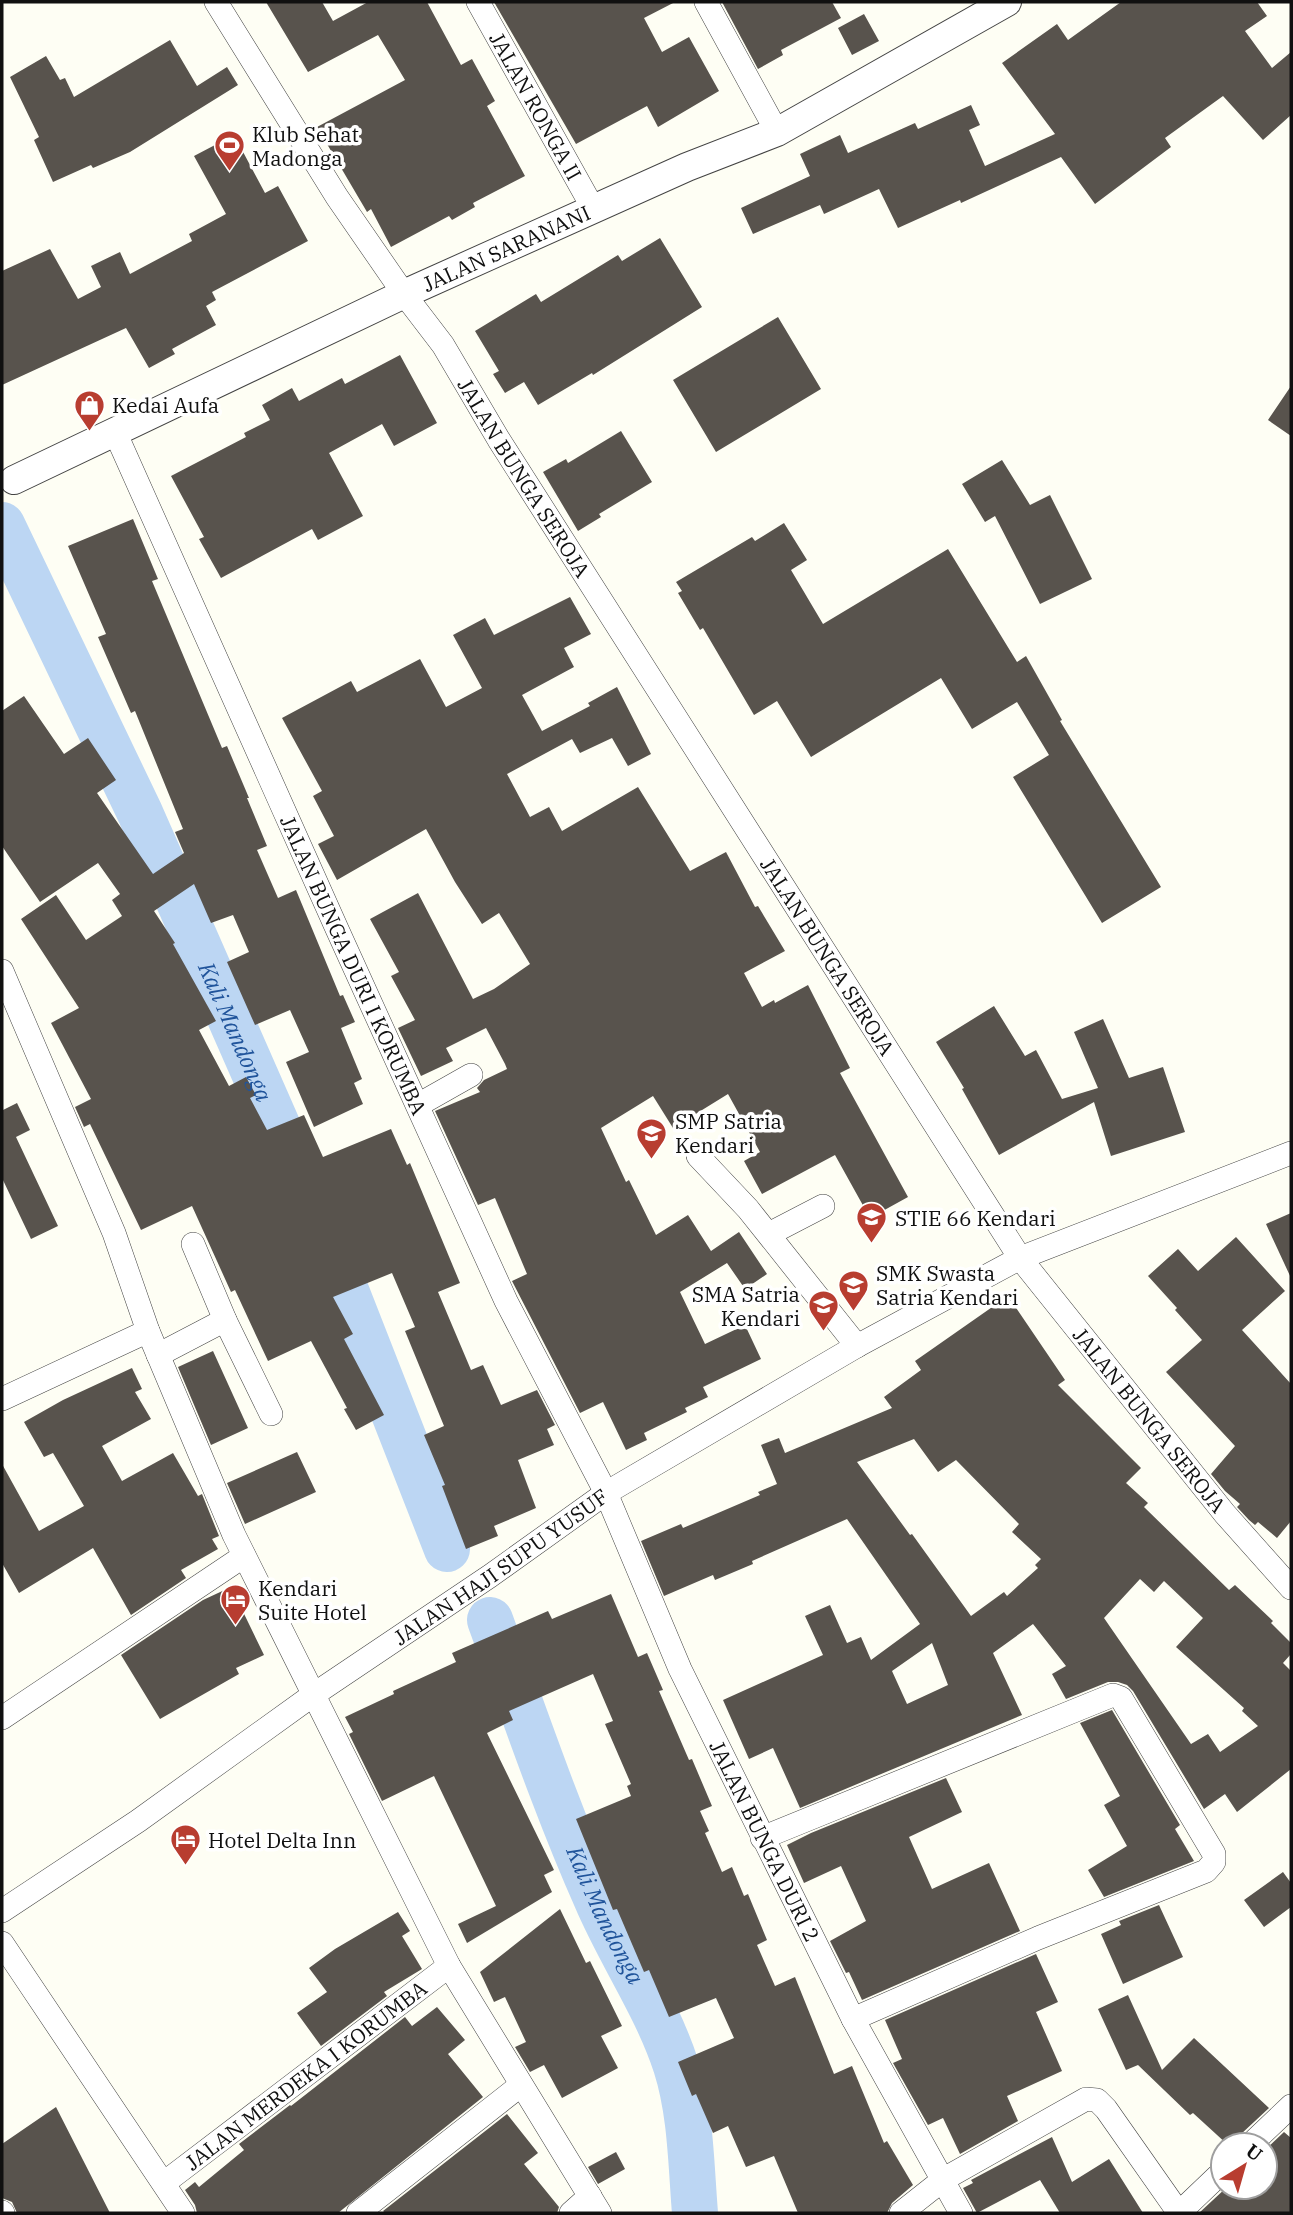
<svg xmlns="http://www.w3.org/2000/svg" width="1293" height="2215" font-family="'IBM Plex Serif',serif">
<rect width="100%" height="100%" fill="#fefef4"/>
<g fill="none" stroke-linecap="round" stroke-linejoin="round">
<g stroke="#bcd6f3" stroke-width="46">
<path id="s1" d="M2,525L140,813L314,1209L447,1549"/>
<path id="s2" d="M490,1620C524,1713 556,1808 596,1898C620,1955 657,2007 676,2066C691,2113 691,2165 695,2213"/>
</g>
</g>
<path fill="#58534d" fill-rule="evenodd" d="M266,2H322L333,21L368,2H427L461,65L472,59L495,101L487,106L525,176L473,203L475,207L452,220L449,216L391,247L371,209L367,212L317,127L405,80L378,35L308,72Z
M494,2H675L644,18L662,52L689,37L719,91L658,127L647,106L576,144Z
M722,2H832L841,18L781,50L783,55L758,69Z
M1121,2H1257L1267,16L1245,31L1272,68L1291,52V115L1263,140L1223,96L1165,138L1171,147L1095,204L1061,157L961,203L960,200L898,228L879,189L824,214L820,205L753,234L741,208L810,176L800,154L840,135L848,153L915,123L918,129L971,105L980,125L969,130L985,166L1055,134L1002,63L1057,24L1068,40Z
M864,14L879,41L852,55L838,28Z
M170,40L197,86L227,67L238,85L130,152L93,168L91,165L53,182L34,140L39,137L10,77L46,56L60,80L65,78L74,97Z
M234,135L265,193L278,186L308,241L212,292L216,300L206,306L216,325L172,349L175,354L149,368L126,328L2,385V271L50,249L78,299L101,287L91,266L120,252L130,274L192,241L189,234L226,214L194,156Z
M660,238L702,307L593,375L592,373L538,405L524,382L505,393L493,374L499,371L475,331L536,294L541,302L618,255L622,261Z
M778,317L821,389L716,452L673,380Z
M400,355L437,423L394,446L382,424L329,453L363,516L318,540L312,529L221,578L199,539L204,537L171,476L246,437L244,433L270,420L262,405L292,388L299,401L342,378L345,384Z
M1291,386V436L1268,420Z
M621,431L652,482L599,514L601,517L578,531L543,472L566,459L568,463Z
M1002,460L1030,505L1050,495L1092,579L1040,604L995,516L985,522L962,484Z
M133,519L158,579L152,581L222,748L227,746L249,798H247L267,846L257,850L278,898L296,890L340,996L343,995L355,1022L341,1028L362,1079L354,1083L363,1104L314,1127L286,1062L309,1052L290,1010L255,1025L227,962L249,952L233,915L211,923L194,884L154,911L175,943L173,944L216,1021L199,1030L229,1086L246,1077L256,1095L250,1098L267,1130L304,1115L323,1157L391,1129L407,1165L410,1163L460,1283L438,1292L471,1370L483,1365L501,1405L537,1390L555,1425L547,1429L554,1445L518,1460L536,1508L494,1526L498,1536L466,1549L442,1486L445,1485L424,1435L444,1426L405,1331L415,1327L392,1273L333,1297L353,1334L344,1339L384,1415L356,1430L344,1409L347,1408L311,1341L268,1361L235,1290L231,1292L192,1206L141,1230L90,1124L84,1127L75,1107L91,1099L51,1023L79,1008L21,919L56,895L86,940L122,916L112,900L120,894L98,863L40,902L2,846V711L24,696L64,754L88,738L116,780L97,793L153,874L184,853L175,832L183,829L135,711L131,713L98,637L106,634L68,546Z
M784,523L807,560L791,570L823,624L948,549L1017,662L1026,656L1062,720L1060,721L1161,887L1102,923L1013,777L1049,755L1017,702L972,729L941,678L811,757L777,701L754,715L703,628L700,630L678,593L682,591L676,582L752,537L755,541Z
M570,597L591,634L564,648L574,667L522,695L542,731L590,706L588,703L617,687L651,754L628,766L612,738L580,753L572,739L507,774L530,817L549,807L562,831L638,787L690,871L726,852L755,907L758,906L785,951L744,973L762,1007L774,1000L775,1003L808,985L850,1068L840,1073L908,1197L870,1218L835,1155L762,1194L744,1161L760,1152L728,1094L673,1128L653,1096L601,1128L626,1182L629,1180L656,1235L688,1215L711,1251L739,1232L767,1274L745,1289L727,1263L680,1292L705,1344L745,1325L761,1359L703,1387L708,1397L685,1408L687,1412L644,1433L647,1440L626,1450L603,1402L580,1413L512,1281L527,1274L495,1198L478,1205L435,1111L480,1092L477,1088L484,1080L507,1069L505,1064L486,1028L446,1048L453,1061L421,1076L398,1028L415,1020L391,976L399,972L370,919L418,893L473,999L494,989L530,964L499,913L482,924L455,882L426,829L337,880L318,844L334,836L313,796L322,791L282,718L351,681L357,692L420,659L446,707L482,688L453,635L485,618L494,635Z
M994,1006L1025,1056L1036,1050L1062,1099L1098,1088L1074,1032L1103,1019L1129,1078L1163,1067L1185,1132L1111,1156L1094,1102L999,1155L962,1089L964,1088L936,1042Z
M17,1103L30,1130L16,1137L58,1226L31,1239L2,1178V1108L3,1110Z
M1291,1213V1278L1266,1224Z
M1236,1237L1285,1291L1242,1330L1291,1384V1521L1277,1538L1258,1522L1255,1525L1249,1520L1237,1507L1240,1504L1225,1491L1211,1474L1235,1446L1166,1372L1202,1340L1175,1310L1177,1308L1148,1276L1178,1249L1198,1271Z
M1008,1296L1065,1380L1058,1385L1141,1468L1126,1483L1148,1503L1144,1507L1229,1590L1235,1585L1273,1621L1271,1623L1291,1643V1654L1283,1663L1291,1671V1769L1237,1812L1225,1794L1204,1809L1133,1691L1127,1685L1118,1682H1108L1066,1699L1052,1674L1066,1666L1033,1624L993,1653L1022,1715L800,1808L773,1748L749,1759L723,1700L823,1655L805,1616L830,1605L847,1643L861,1637L871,1660L920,1624L847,1519L752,1561L753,1564L715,1580L713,1575L664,1596L641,1541L681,1524L683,1528L760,1495L758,1492L777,1484L761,1445L779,1438L785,1453L892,1408L884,1397L921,1370L915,1361ZM914,1439L938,1472L956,1460L1019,1524L1012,1532L1041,1559L1035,1565L1038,1568L1007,1596L1004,1592L971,1616L912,1534L910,1535L857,1462ZM1140,1579L1154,1592L1164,1581L1203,1618L1176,1647L1244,1708L1242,1711L1258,1726L1220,1752L1208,1734L1191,1744L1104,1618ZM932,1643L948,1685L907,1704L892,1671Z
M213,1351L248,1428L211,1445L178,1367Z
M132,1368L142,1389L135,1392L151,1419L102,1446L122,1481L173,1453L198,1496L202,1494L219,1536L212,1539L218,1549L181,1570L186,1578L131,1615L93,1548L19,1593L2,1563V1464L39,1531L84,1506L53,1453L44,1457L24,1422L63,1400Z
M297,1452L316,1492L245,1524L227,1483Z
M231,1587L264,1655L236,1668L239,1674L160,1719L121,1655L203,1600Z
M611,1594L638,1657L647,1653L663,1690L659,1691L689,1760L692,1759L712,1806L700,1811L709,1831L705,1833L722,1872L732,1867L744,1896L748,1894L767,1940L757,1945L775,1986L795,1977L834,2074L852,2066L884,2143L887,2141L913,2185L892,2203L887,2213H798L774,2156L746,2167L728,2126L713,2133L696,2094L692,2096L678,2062L734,2038L716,1998L669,2017L649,1970L644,1972L617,1909L613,1910L576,1819L631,1796L627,1786L631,1784L605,1724L613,1721L593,1674L509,1711L513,1720L487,1733L554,1870L544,1875L552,1892L467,1943L458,1924L496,1906L434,1776L382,1801L349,1734L353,1732L345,1717L394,1694L393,1691L456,1662L452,1653L548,1611L552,1619Z
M1112,1710L1180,1825L1175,1829L1194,1861L1104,1897L1088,1870L1127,1846L1104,1805L1120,1796L1080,1723Z
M946,1778L962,1812L909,1837L932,1889L989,1863L1020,1931L862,2000L849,1972L846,1973L830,1941L866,1921L841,1866L804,1883L787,1845L811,1833Z
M1283,1872L1291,1883V1907L1264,1927L1244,1900Z
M1159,1905L1183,1957L1123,1984L1101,1934L1121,1925L1119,1921Z
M560,1909L586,1963L590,1961L622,2026L601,2036L618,2068L562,2098L544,2065L530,2072L515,2047L526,2042L505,1997L494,2002L480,1972Z
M398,1912L410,1931L402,1936L422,1969L384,1992L387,1996L321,2046L297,2013L327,1992L309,1968L335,1949Z
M1036,1954L1058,2002L1036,2012L1062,2071L1007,2096L1018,2121L960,2154L943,2118L928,2125L893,2063L902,2059L885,2020Z
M1128,1995L1162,2070L1194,2038L1269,2108L1240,2135L1236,2145H1228L1193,2113L1190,2115L1138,2065L1126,2070L1098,2009Z
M437,2007L465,2040L448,2054L483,2097L338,2213H197L195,2205L185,2190L195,2182L199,2187L244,2150L239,2144L290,2105L291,2106L405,2017L412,2026Z
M56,2107L110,2213H17L12,2202L2,2198V2144Z
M507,2114L538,2153L524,2164L559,2207L557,2213H385L383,2211Z
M1284,2132L1291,2138V2213H1199L1227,2187H1265V2150Z
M1052,2137L1072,2182L1109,2159L1143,2213H1060L1040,2180L977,2213L963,2188L973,2183L971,2180Z
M616,2152L625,2169L598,2184L588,2167Z"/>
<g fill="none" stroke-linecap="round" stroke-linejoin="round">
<defs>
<g id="minor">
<path id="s3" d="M216,2L337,197L404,294L443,345L499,440L1020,1258L1225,1514L1291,1588"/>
<path id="s4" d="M478,2L594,210"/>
<path d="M706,2L777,132"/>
<path id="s5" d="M115,432L337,929L506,1301L606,1493L680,1669L853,2019L961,2213"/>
<path d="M2,971L114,1233L148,1331L234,1535L449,1966L600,2213"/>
<path d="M418,1105L471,1075"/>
<path d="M698,1156L748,1209L857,1346"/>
<path d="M769,1234L823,1206"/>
<path d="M225,1320L271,1414"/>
<path d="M158,1355L225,1320L193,1244"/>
<path d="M2,1399L148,1331"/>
<path d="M2,1718L244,1556"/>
<path d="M762,1838L1113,1695L1121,1698L1214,1854V1862L1206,1871L1038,1938L853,2019"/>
<path id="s6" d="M2,1911L138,1821L313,1695L490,1576L606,1493L857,1346L1020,1258L1291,1153"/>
<path d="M2,1943L183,2213"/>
<path d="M1250,2145L1291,2106"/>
<path id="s7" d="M164,2183L449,1966"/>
<path d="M2,2212L3,2213"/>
<path d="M358,2213L521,2085"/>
<path d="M571,2213L590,2196"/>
<path d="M901,2213L944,2179L1086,2099L1097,2100L1106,2109L1179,2213"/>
<path d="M1179,2213L1223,2171"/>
</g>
<g id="tertiary">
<path id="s8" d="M14,480L404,294L687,167L777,132L1007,2"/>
</g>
</defs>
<use href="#minor" stroke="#434343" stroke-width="24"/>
<use href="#tertiary" stroke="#434343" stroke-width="30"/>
<use href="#minor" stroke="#fff" stroke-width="23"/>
<use href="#tertiary" stroke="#fff" stroke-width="28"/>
</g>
<defs>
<symbol id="stadium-pin" viewBox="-11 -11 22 30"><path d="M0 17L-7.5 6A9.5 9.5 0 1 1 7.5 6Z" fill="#b83d30" stroke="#fff"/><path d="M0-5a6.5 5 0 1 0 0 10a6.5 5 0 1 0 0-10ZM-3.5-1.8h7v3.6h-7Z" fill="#fff"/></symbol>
<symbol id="shop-pin" viewBox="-11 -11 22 30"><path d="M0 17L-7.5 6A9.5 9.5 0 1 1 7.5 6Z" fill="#b83d30" stroke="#fff"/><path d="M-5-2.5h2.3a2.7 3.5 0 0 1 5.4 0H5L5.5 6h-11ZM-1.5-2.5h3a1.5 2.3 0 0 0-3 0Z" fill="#fff"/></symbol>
<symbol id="school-pin" viewBox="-11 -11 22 30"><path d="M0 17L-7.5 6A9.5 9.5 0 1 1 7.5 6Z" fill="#b83d30" stroke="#fff"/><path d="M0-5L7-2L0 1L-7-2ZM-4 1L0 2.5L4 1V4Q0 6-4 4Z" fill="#fff"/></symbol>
<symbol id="university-pin" viewBox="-11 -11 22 30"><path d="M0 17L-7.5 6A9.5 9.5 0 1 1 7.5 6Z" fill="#b83d30" stroke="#fff"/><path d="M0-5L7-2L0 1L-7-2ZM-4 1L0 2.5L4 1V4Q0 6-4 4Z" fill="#fff"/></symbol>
<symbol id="hotel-pin" viewBox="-11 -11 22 30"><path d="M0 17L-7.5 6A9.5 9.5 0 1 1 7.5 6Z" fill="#b83d30" stroke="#fff"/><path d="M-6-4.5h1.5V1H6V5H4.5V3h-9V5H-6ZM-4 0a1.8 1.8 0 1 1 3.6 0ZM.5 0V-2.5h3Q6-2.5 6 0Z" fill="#fff"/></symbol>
</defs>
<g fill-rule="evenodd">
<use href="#stadium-pin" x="212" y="128" width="35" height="47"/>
<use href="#shop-pin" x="72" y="388" width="35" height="47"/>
<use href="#school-pin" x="634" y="1116" width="35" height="47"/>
<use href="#university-pin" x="854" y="1200" width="35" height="47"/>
<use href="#school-pin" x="836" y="1268" width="35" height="47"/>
<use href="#school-pin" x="806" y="1288" width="35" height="47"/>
<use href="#hotel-pin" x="218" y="1582" width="35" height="47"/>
<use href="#hotel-pin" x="168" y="1822" width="35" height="47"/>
</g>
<g text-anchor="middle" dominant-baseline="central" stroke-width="7" stroke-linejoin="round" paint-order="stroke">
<g font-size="21" fill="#101010" stroke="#fff">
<text stroke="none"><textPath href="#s4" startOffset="119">JALAN RONGA II</textPath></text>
<text stroke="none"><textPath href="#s8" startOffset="544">JALAN SARANANI</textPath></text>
<text stroke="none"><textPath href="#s3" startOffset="567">JALAN BUNGA SEROJA</textPath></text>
<text stroke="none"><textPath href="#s3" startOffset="1134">JALAN BUNGA SEROJA</textPath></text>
<text stroke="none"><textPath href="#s5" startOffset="584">JALAN BUNGA DURI I KORUMBA</textPath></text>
<text stroke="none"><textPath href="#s3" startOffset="1699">JALAN BUNGA SEROJA</textPath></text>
<text stroke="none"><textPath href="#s6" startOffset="606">JALAN HAJI SUPU YUSUF</textPath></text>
<text stroke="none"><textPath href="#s5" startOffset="1552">JALAN BUNGA DURI 2</textPath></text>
<text stroke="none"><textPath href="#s7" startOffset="178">JALAN MERDEKA I KORUMBA</textPath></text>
</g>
<g font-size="21" fill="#101010" stroke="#fff" text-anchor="start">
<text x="252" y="134">Klub Sehat<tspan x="252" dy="24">Madonga</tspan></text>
<text x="112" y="405">Kedai Aufa</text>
<text x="675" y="1121">SMP Satria<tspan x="675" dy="24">Kendari</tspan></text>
<text x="895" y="1218">STIE 66 Kendari</text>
<text x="876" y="1273">SMK Swasta<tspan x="876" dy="24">Satria Kendari</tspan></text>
<text x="800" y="1294" text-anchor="end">SMA Satria<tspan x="800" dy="24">Kendari</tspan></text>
<text x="258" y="1588">Kendari<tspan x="258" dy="24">Suite Hotel</tspan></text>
<text x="208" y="1840">Hotel Delta Inn</text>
</g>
<g font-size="23" font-style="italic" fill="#20549b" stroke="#fff">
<text stroke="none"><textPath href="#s1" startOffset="558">Kali Mandonga</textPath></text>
<text stroke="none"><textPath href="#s2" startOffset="317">Kali Mandonga</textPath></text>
</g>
</g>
<rect width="1293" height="2215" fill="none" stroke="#101010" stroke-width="7"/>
<g transform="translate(1244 2166) rotate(37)"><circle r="33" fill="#ffffff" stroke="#9f9f9f" stroke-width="2"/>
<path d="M0-5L12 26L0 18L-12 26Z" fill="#b83d30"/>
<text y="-10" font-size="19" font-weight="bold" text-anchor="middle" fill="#101010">U</text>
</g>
</svg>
